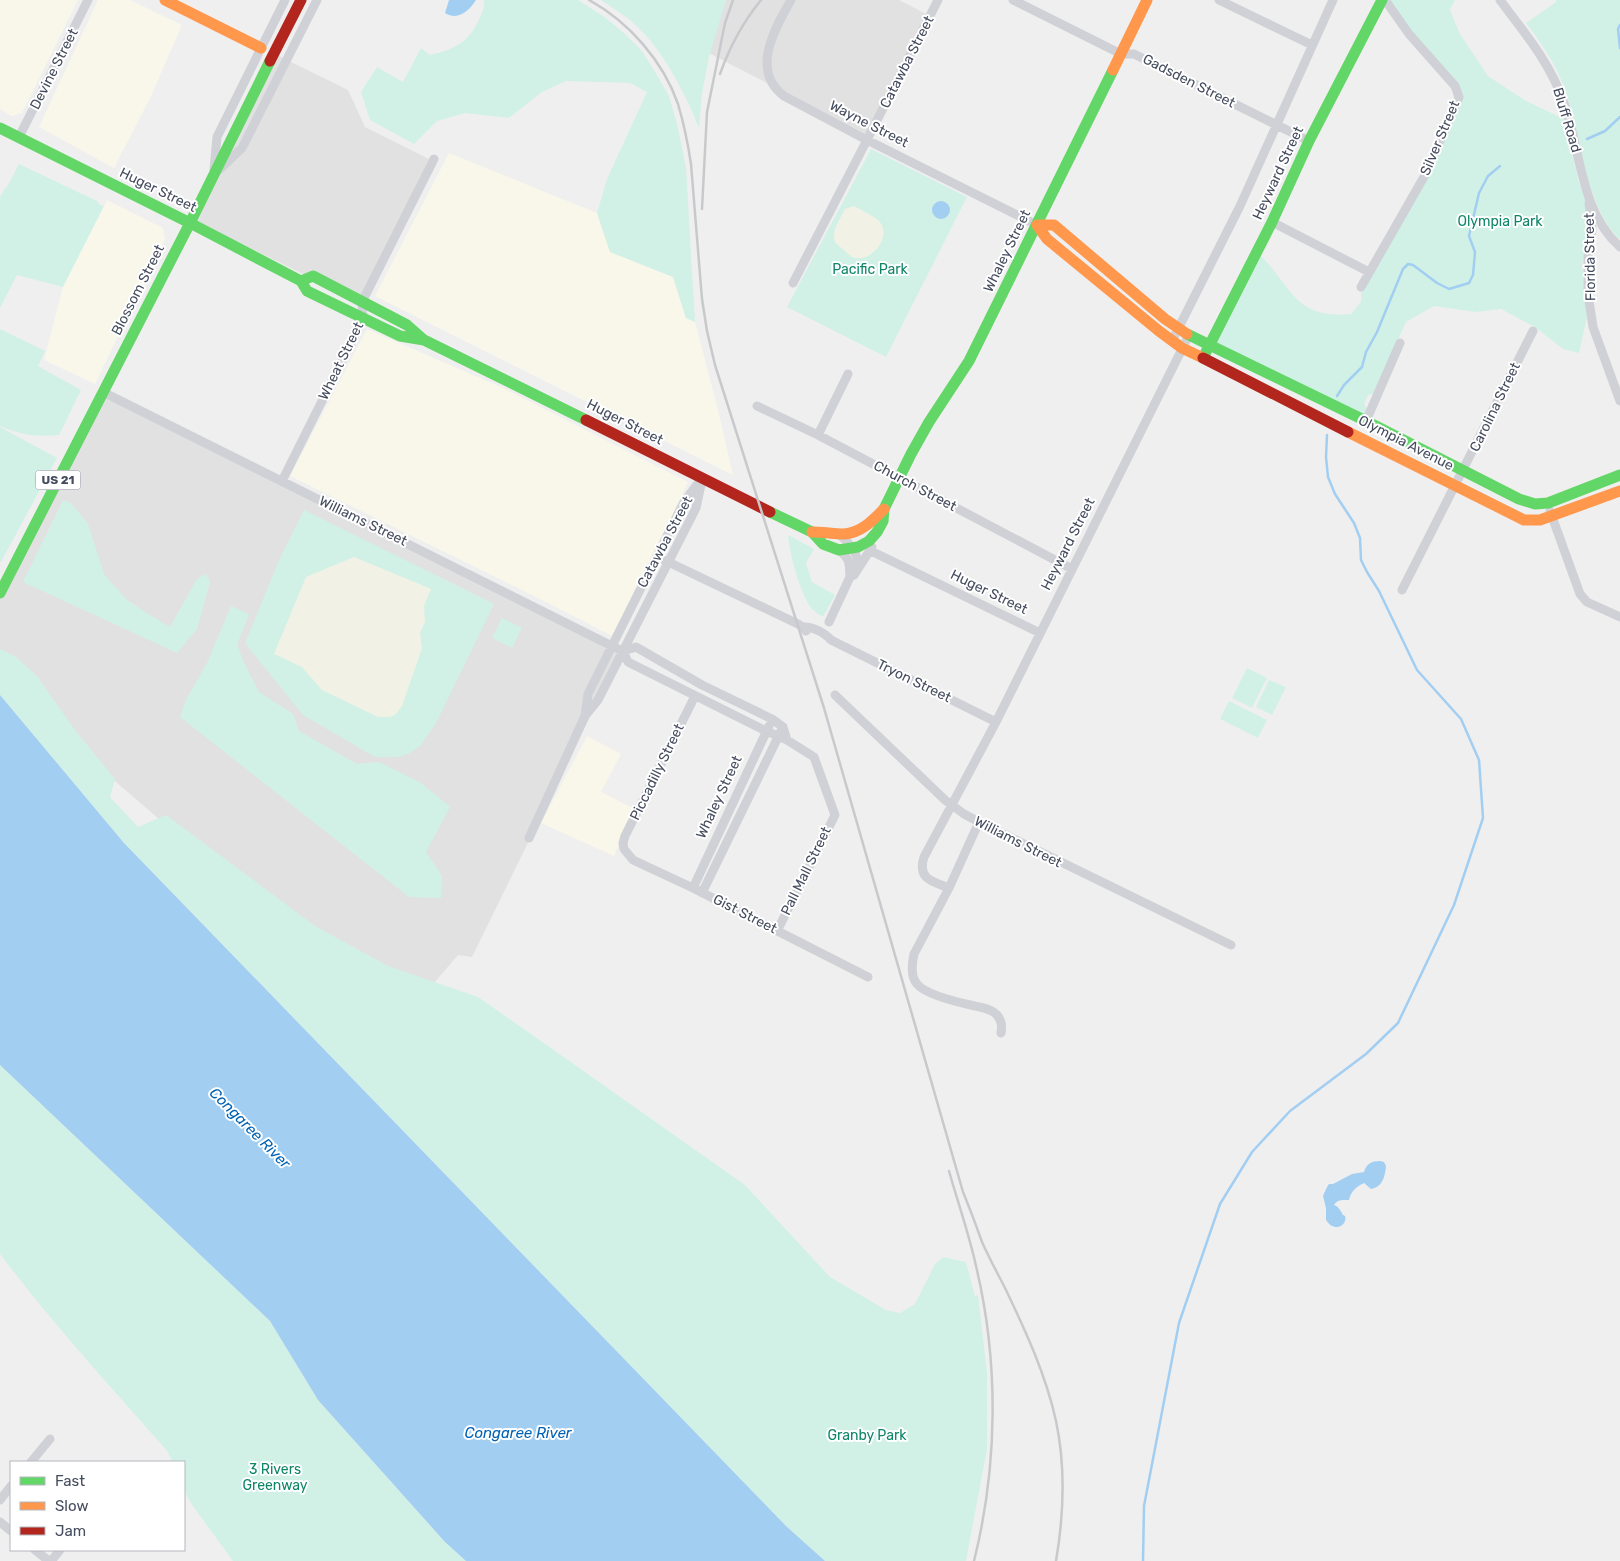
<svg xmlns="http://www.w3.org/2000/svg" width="1620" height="1561" font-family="Rubik,sans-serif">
<rect width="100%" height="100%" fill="#f0efef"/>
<path fill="#f8f7ea" d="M0,0H78L22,113L12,116L0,109Z
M98,0H130L182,25L151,96L114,168L39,127Z
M449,153L597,213L610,252L673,277L686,318L695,322L717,406L733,475L375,296Z
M107,200L163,228L165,239L95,384L44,360L64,283Z
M367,329L503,388L688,482L653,558L612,636L544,601L290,476Z
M587,736L621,754L601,792L634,809L614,856L541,823Z"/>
<path fill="#e1e1e2" d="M606,0H899L932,17L870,136Z
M273,53L348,90L365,127L429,159L358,301L191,219Z
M102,394L623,649L472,957L458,955L398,1025L0,682V600Z"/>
<path fill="#d1f1e6" d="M484,0H578L606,18L625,34L642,51L657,75L669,96L677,124L686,167L695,322L686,318L673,277L610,252L597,213L607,179L647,92L630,83L566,81L542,92L509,118L465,113L437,121L414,144L370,120L361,92L377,67L403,82L421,48L430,55C457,49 470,41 481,15C483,10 485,6 484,0Z
M601,0H726L709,57L702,94L699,128C684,91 662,47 630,20C621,13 611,7 601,0Z
M1385,0H1455L1450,10L1460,34L1488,76L1526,101L1564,119L1579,183L1585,196L1589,228L1582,265L1587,317L1579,353L1563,349L1535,327L1501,309L1476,312L1434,306L1406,322L1374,394L1368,395L1364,404L1369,411L1365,417L1218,343L1217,340L1261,256C1295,290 1293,318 1351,314L1361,302V287L1421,182L1459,97Z
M1556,0H1620V239C1589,213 1578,135 1567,96C1559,69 1543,45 1526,23L1556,2Z
M871,149L967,197L886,357L787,307Z
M19,164L97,201L100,205L104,206L63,287L17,275L0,308V197L5,188L7,187Z
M0,329L45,351L38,366L81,390L59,435C36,437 21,435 0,426Z
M0,427L57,458L1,562H0Z
M63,500L71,503L88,524L104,574L126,599L145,612L170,627L197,579L206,574L210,582L197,629L177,653L23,582Z
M304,510L494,604L435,725L420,746L408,754L397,757H375L303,715L245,643L280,558Z
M788,535L814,549L806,563L812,582L835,595L823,617C820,615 816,613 813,610C801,597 789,553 788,535Z
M231,606L249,614L237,645L245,665L259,692L293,714L299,731L357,764L379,762L421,783L450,807L426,852L442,876L441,898L409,897L180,717L186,700L208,661Z
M502,618L522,628L512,648L492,638Z
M0,649L16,657L37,676L74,729L115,779L110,797L138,827L166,815L315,926L388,966L478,997L541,1041L745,1185L830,1277L886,1310L900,1313L915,1304L935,1264L943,1257L966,1262L975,1296L978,1295L987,1372V1449L966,1561H825L786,1526L124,843L0,695Z
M1247,668L1267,678L1252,708L1232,698Z
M1269,680L1286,687L1272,715L1256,707Z
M1229,701L1267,720L1258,738L1220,719Z
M0,1065L270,1321L318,1400L445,1542L466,1561H233L190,1502L184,1489V1462H172L168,1452C111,1387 52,1323 0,1254Z"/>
<path fill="#f2f1e5" d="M854,206C862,210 871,215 878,220C894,235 871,265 852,257C849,255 846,252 843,249C839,246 834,243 834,238C833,228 841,217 845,209Z
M354,557L431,589L424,606L425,622L420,633L422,648L402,706L396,714L390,717H378L322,690L302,667L274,654L306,577Z"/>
<path fill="#a2cef2" d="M449,0H476C469,11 458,21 445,13Z
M932 210a9 9 0 1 1 18 0a9 9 0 1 1-18 0Z
M0,695L124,843L786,1526L825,1561H466L445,1542L318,1400L270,1321L0,1065Z
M1380,1161L1384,1162L1386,1166C1385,1176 1383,1187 1371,1189L1364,1183C1356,1187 1351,1191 1349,1200C1342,1200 1338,1199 1334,1205C1339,1207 1339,1209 1342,1213C1342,1215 1344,1215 1345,1216C1348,1224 1335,1234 1326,1220V1208L1323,1196L1327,1187L1329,1184H1333L1352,1174L1364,1172C1366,1164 1372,1161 1380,1161Z"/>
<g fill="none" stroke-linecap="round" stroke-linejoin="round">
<path stroke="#a2cef2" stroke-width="2.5" d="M1620,25L1618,29L1620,48
M1587,139L1605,131L1620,117
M1337,396L1344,385L1362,367L1366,352L1377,332L1403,269L1408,264L1413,265L1437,283L1449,289L1469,283L1473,275L1475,252L1469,236L1479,193L1488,176L1500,166
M1143,1561L1144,1506L1179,1323L1220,1204L1252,1152L1290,1111L1366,1054L1398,1023L1454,905L1483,818L1479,760L1461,719L1417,670L1379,591L1367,572L1361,560L1360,538L1354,523L1335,494L1328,477L1326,457L1327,435"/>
<path stroke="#d0d1d6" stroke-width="9" d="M791,0C775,28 750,71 784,96L867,140L1037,225
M1013,0L1121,54H1134L1309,141
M1219,0L1312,45
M1500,0C1524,32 1551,64 1564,103C1581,151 1580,211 1620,247
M19,137L88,0
M214,169L217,137L285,0
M220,169L242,148L317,0
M1589,203L1592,229L1588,257V294L1593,327L1620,401
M1272,222L1369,272
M793,283L867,140L938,0
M1361,287L1425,175L1459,97L1455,86L1409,34L1385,0
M1172,341L1240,206L1333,0
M103,392L612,646L623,651L636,647L702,685L772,719L783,727L787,740
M757,406L818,435L1072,569
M1366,421L1400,343
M818,435L848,374
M282,481L363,319L362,302L434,159
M1550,511L1580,594L1587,602L1620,617
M839,534C850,544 859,553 858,569
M839,550C851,560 849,563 850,577
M871,551L1040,633
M664,560L798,624L803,627L806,631
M1402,590L1533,331
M829,622L850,577L854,575L872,547
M803,627C812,626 825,633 831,640L996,722
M623,651L628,662L762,729L787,740L814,757L835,815L777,931
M835,695L945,800L964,814L979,822L1231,945
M695,696L625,836L623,843L624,849L633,860L693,888L868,977
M585,716L598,700L696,508L702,480
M979,822L949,888L914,954C912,963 910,976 917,984C926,995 961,1003 975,1006C983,1008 992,1009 997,1015C1002,1021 1002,1026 1001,1033
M529,838L585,716L588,694L684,502L702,478
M693,888L769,726
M949,888C932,881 917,879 924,857L996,722L1189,335
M702,893L781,731
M31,1462L50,1439
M0,1500L11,1486
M0,1522L11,1531
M35,1550L49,1561
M51,1561L60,1550"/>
<path stroke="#63d668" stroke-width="11" d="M0,128L190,223
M190,223L301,281L307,291L400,336L424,340
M301,281L313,276L407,325L424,340L586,420
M1187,334L1366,421L1519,499L1535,504L1548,503L1620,475
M1206,352L1272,222L1309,141L1382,0
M770,512L812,532L823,544L839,550L858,547L869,541L877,532L883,521L884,509L911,454L929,422L969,361L1113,70
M0,593L190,223L270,61"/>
<path stroke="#ff974d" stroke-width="11" d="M165,0L261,48
M1113,70L1147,0
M1037,225L1047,239L1159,331L1182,348L1203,358
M1037,225H1054L1165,319L1187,334
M1348,432L1524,520H1540L1620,491
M812,532C822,532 835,534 844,534C861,533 872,521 884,509"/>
<path stroke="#b3261e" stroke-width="11" d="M270,61L301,0
M1203,358L1348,432
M586,420L770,512"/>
<path stroke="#c8c9cc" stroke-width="2.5" d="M589,0C629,22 663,61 678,104C684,124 688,144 691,164L702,299L707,331L715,365L824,708L963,1192C970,1209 976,1225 982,1242C989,1258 998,1274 1006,1290C1026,1332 1046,1375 1056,1421C1066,1468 1064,1514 1056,1561
M720,74C730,46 743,22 761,0
M702,209L707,112L725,23L733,0
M949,1171C958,1203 969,1234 976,1266C999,1362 998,1465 974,1561"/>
</g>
<g text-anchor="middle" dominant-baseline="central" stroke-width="4" stroke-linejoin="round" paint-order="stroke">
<rect fill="#fff" stroke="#7d828e" stroke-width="1" x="35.5" y="470.5" width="45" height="19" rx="4"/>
<g font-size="12" font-weight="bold" fill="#454c5e">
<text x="58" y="480">US 21</text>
</g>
<g font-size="14" fill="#454c5e" stroke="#fff">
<text transform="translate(907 62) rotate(-63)">Catawba Street</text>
<text transform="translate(54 69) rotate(-63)">Devine Street</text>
<text transform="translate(1189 81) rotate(27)">Gadsden Street</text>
<text transform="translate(1567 120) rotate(73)">Bluff Road</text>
<text transform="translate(869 124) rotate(27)">Wayne Street</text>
<text transform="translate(1440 138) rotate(-67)">Silver Street</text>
<text transform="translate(1278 173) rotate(-65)">Heyward Street</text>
<text transform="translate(158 190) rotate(26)">Huger Street</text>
<text transform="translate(1007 251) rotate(-64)">Whaley Street</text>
<text transform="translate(1590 257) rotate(-91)">Florida Street</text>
<text transform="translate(138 290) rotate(-63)">Blossom Street</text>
<text transform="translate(341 361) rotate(-64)">Wheat Street</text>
<text transform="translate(1495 407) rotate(-64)">Carolina Street</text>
<text transform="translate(625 422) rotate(27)">Huger Street</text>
<text transform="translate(1406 443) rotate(27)">Olympia Avenue</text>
<text transform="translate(915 486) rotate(28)">Church Street</text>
<text transform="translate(363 521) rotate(26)">Williams Street</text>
<text transform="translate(665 542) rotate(-62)">Catawba Street</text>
<text transform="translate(1068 544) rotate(-63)">Heyward Street</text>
<text transform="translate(989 592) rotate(26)">Huger Street</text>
<text transform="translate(914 681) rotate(26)">Tryon Street</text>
<text transform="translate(657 772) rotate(-64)">Piccadilly Street</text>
<text transform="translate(719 797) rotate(-65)">Whaley Street</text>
<text transform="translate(1018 842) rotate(27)">Williams Street</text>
<text transform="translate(806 871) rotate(-64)">Pall Mall Street</text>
<text transform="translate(745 914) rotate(27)">Gist Street</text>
</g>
<g font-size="14" fill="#0e8668" stroke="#fff">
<text x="1500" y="221">Olympia Park</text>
<text x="870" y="269">Pacific Park</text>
<text x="867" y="1435">Granby Park</text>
<text x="275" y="1469">3 Rivers<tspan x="275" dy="16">Greenway</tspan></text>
</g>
<g font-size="15" font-style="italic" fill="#0062b5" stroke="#fff">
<text transform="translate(250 1128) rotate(45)">Congaree River</text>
<text x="518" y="1433">Congaree River</text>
</g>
</g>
<rect x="10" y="1461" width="175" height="90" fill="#ffffff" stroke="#b5b7bf"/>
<rect x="20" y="1477" width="25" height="8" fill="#63d668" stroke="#b5b7bf"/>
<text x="55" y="1486" font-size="15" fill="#454c5e">Fast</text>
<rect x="20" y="1502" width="25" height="8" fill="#ff974d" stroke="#b5b7bf"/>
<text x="55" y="1511" font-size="15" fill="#454c5e">Slow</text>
<rect x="20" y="1527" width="25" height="8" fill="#b3261e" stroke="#b5b7bf"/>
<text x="55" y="1536" font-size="15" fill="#454c5e">Jam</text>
</svg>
